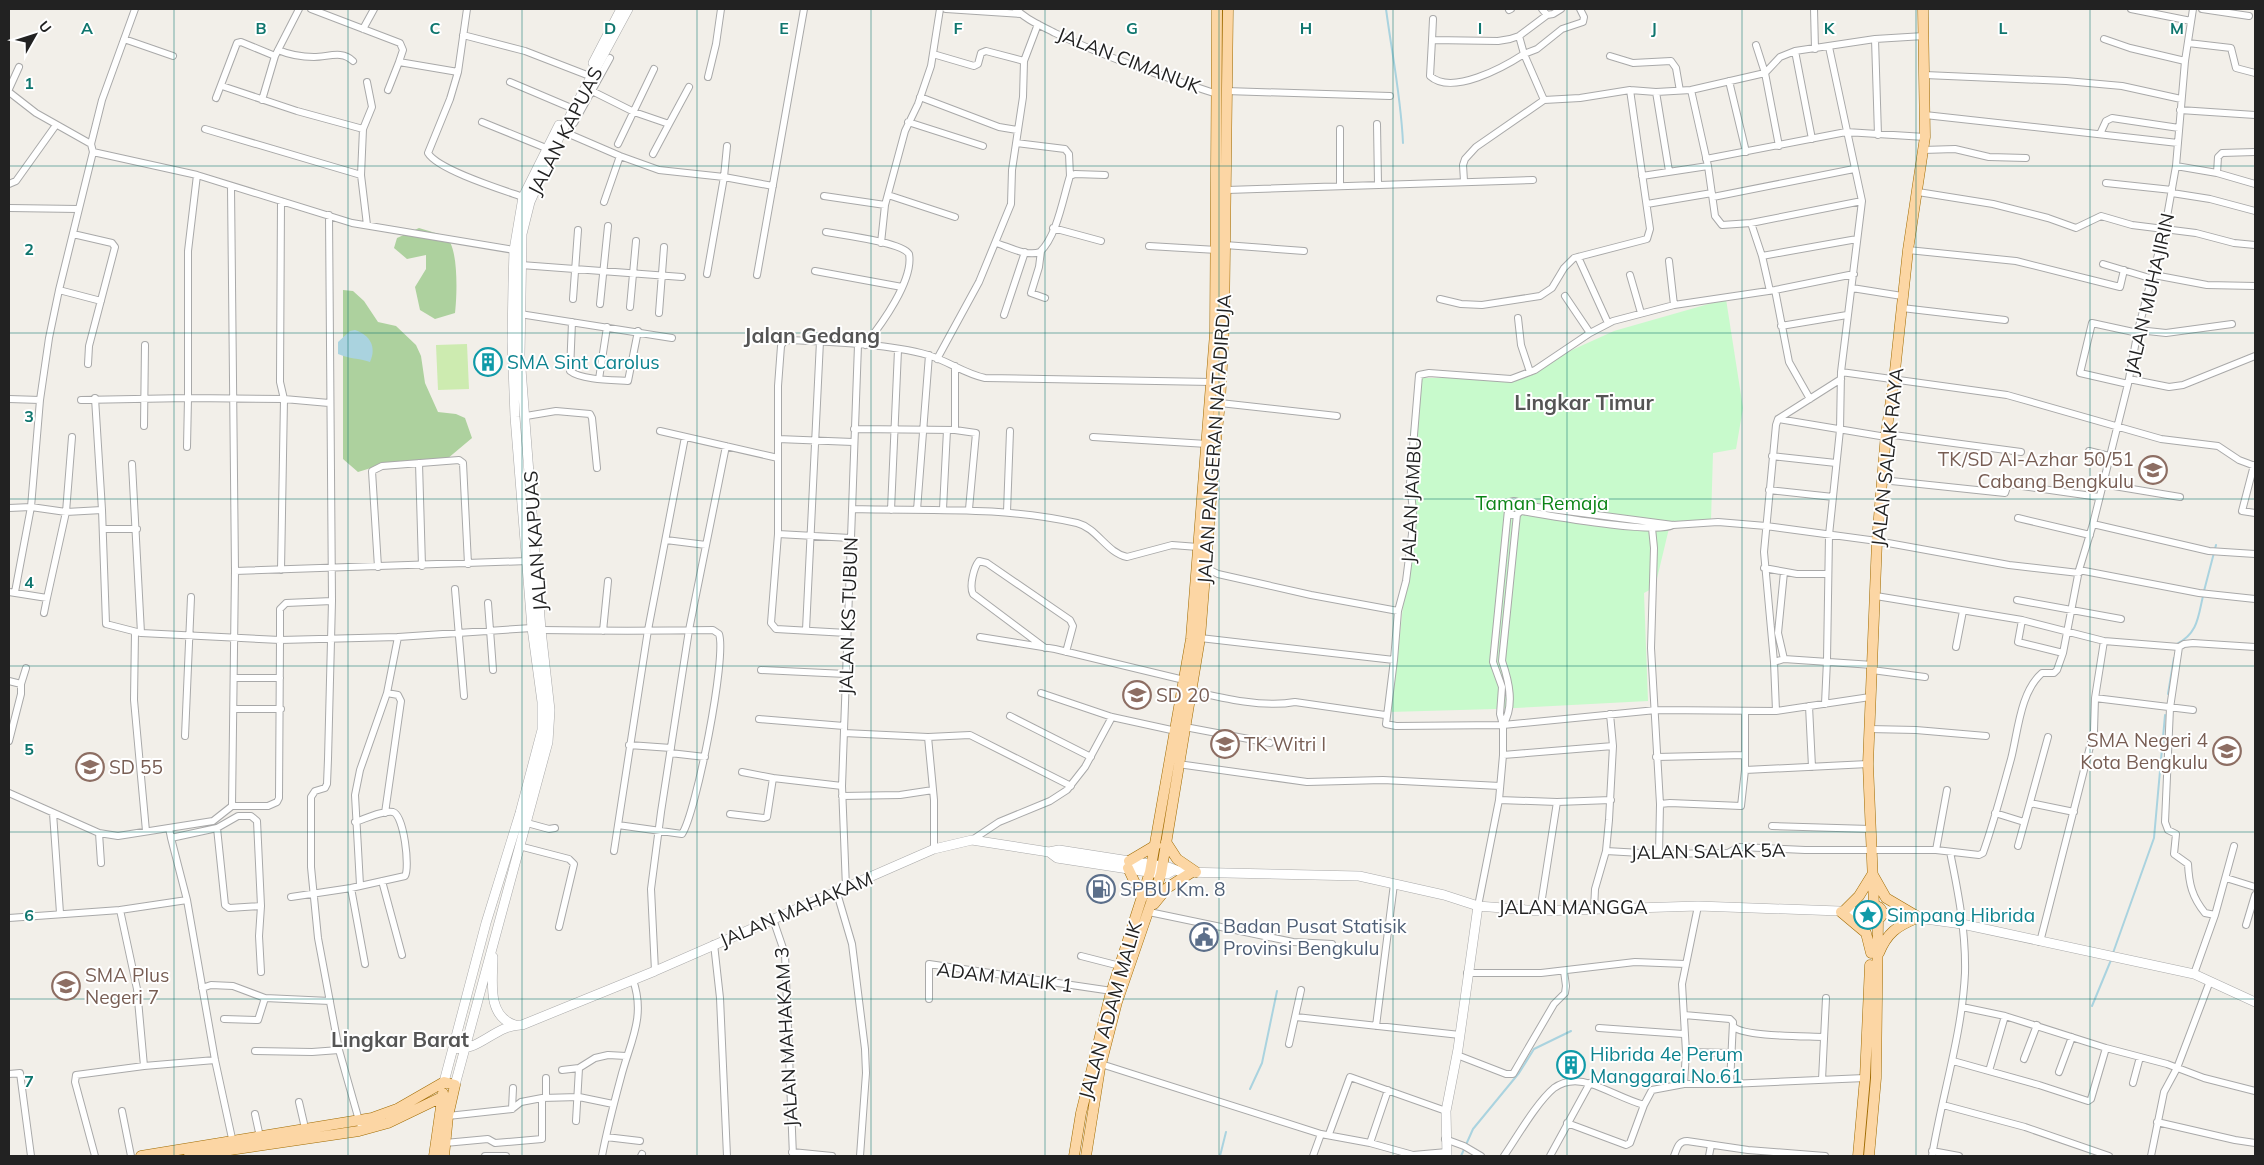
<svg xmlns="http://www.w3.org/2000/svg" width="2264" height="1165" font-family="Mulish,sans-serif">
<rect width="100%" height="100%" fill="#f2efe9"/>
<path fill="#cdebb0" d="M467,344L469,389L438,390L436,345Z"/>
<path fill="#add19e" d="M419,228C427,231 439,233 446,237C459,247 457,297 455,313L435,319L420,310L415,287L426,269V255L407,259L394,248L397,238Z
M343,290L353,291L364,301L378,322L396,326L416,345L421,356L425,383L438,412L456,414L465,418L472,438L447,459L387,463L358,472L343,459Z"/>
<path fill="#c8facc" d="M1726,299L1743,408L1736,449L1713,453L1711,521L1670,524L1655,587L1644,593L1648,701L1495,709L1389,712L1399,643L1412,523L1414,485L1410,432L1421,378H1510L1614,331Z"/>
<path fill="#aad3df" d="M355,330C370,335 377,347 370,362C359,358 349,359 338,354V342L350,331Z"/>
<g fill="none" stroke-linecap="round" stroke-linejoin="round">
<path stroke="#aad3df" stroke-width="2" d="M1386,9C1392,54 1401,97 1403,143
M2204,591L2216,545
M2177,644C2198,633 2198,617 2203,596
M2168,694L2174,658
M2113,953L2154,838L2165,715
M2092,1006L2111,960
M1250,1089L1262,1063L1277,991
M1220,1156L1226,1132
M1461,1156L1473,1129L1519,1073L1534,1049L1571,1031"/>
<defs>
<path id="minor" d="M311,9L400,43L403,50L399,62L458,72
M467,9L458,72L450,99L428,153C438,170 503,190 523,197
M946,9L1021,14
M1016,9C1026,20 1042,26 1055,33C1107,58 1162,76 1217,94
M1542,9L1547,15
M1814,9L1815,49
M2131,9L2191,21
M2202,9L2249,16
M1509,10L1511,9
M1433,19L1432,40L1498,41L1510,39L1519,36L1547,15L1553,14L1561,9
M363,29L374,9
M463,35L525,51L587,75
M124,39L173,56
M1875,39L1878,135
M2104,39L2130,48L2185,61
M1432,40L1430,76C1452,96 1504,67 1524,54L1519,36
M2188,43L2231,48L2236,68L2255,73
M1756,45L1765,73L1779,146
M278,50C290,55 302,57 314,57C328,57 342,50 353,61
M1795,51L1812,139
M933,54L974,66L978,64L981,53L986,51L1024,61
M1610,56L1633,63L1671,61L1676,68L1680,91
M1925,75L2066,81L2122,86L2181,99
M708,77L716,44L721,9
M1729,81L1746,152
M510,82L569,107
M222,86L297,111L363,129L361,175L367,225
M586,88L634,112L669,124L653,154
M9,89L19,67
M388,90L399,62
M1691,90L1708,166L1715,216L1722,225L1751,223L1862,201
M1226,91L1390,96
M9,92L36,113L91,144
M1656,92L1669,171
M920,97L999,127L1017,130
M216,98L237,43L241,42L275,56
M262,100L275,56L299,9
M1544,100L1524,54L1537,49L1562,29L1583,22L1584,17L1580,9
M2180,110L2255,115
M1925,115L2178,143
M482,122L546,148
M908,122L983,146
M574,123L610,58
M669,124L689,87
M1377,124L1378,184
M205,129L361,175
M363,129L372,107L367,82
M1340,129V186
M562,131L620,156L659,170L724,177L773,186
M2100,134L2106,121L2112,118L2179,128
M1016,143L1065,149L1069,154L1070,176
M618,144L654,69
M1923,150L1955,149L1989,157L2026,158
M93,152L197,175L352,223L514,250
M1706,159L1846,132L1925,137
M2176,166L2217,173L2255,184
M2217,173L2218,157L2222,153L2255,152
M197,175L188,251V398L284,399L329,403
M1642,176L1708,166
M1464,181L1463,165L1465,159L1476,147L1544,100L1580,98L1630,90L1656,92L1691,90L1765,73L1780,57L1795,51L1875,39L1924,36
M2106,183L2172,190
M9,184L16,181L56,125
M1227,190L1533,180
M1918,192L1993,204L2048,218L2076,228L2101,216L2132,225L2196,233L2234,243L2255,245
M2172,193L2210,199L2255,211
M888,195L955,217
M824,196L885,205
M1713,197L1854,169
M281,201L280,382L284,399L281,570
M604,202L620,156
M1647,204L1712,193
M9,208L78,209
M329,215L332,601L328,759L327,784L325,788L315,791L311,797V867L318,938L339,1050L360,1124
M1751,223L1762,256
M1053,228L1101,241
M826,232C842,235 902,242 909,254C914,280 881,325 865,345
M73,234L112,243L115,247L89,346L88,364
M881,243L885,205L905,131L918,104L931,66L940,9
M996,243C1009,247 1027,257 1040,252C1057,236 1063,198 1070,176L1075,174L1105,175
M1225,245L1304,251
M1149,246L1217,250
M1908,250L2016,261L2120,287L2124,270
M1041,251L1039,267L1031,293L1045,298
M1578,257L1608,323
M1669,261L1674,305
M2103,264L2153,279
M521,265L682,277
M815,271L902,287
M707,274L724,177L727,146
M757,275L804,9
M1630,275L1641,313
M2154,275L2207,285L2255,286
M1852,288L1902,296
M59,290L101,301
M1775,290L1789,362L1810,399
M1770,291L1762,256L1857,239
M1565,296L1590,333
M573,299L578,230
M1440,299L1461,304L1482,305L1540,296L1552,288L1564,268L1574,258L1647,239L1650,229L1630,90
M600,304L608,226
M630,307L636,241
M1902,308L2005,320
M659,313L664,247
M520,314L672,338
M1004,315L1025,252
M1518,318L1521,345L1530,372
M572,322L570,371C581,380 613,380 628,381L638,331
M1781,326L1847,315
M2138,330L2166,333L2232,324
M937,359L979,282L1011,204L1012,170L1023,97L1024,61L1038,24
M1841,372L2007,395L2161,439L2218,446L2239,460L2255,466
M599,379L607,327
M2129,379L2169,387L2183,385L2255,356
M2128,384L2080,373L2092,323L2138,333
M95,398L102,510L106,624L141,633L280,640V609L286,603L332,601
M9,399L40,400L49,338L59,290L93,152L91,144L102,100L135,9
M81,400L188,398L187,447
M1220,403L1337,416
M526,416L556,411L590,414L592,418L597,468
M1778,419L1886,437
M144,426L145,345
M854,429L955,430L976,433L969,509
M955,430V366
M660,431L778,458
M1886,434L2021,452
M1093,437L1207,444
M778,439L853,442
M2089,451L2109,456
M1772,456L1836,463
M419,463L422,566
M132,464L141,633
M2254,465L2242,511L2255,513
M1882,480L2005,493L2008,484L2099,497
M2102,484L2180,497
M1769,490L1833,497
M1507 508a7 7 0 1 1 14 0a7 7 0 1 1-14 0Z
M1521,505L1673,525L1718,522L1766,526L1877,541L2009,565L2079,573
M9,508L31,507L66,512L102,510
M852,509C929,511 1001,506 1077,523C1097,528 1107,553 1127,557L1172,545L1198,547
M943,509L947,430
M891,510L898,350
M917,510L929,355
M1521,511C1546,515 1656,535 1673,525
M1007,512L1010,431
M2018,518L2090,535
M2093,524L2209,551L2255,554
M1652,528L1654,548L1651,648L1660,804L1659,854
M103,529H137
M778,534L850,538
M666,540L706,545
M378,567L372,471L382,466L459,460L463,463L468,564
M1206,568L1218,574L1311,595L1398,611L1394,660L1386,724L1396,726L1503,725L1656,710L1776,711L1870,697
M1764,568L1797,574H1828
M2079,570L2199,593L2255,599
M235,571L528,561
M455,589L464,696
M9,592L47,598L66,512L72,437
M15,592L31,507L40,400
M1876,596L2022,620L2104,641L2179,647L2184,644L2193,643L2255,647
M2017,600L2121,619
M488,603L493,670
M1398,611L1406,581L1412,534L1413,511L1410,483L1419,375L1429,373L1511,379L1535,370L1590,333L1613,321L1674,305L1775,290L1854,274
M44,613L47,598
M2022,620L2018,642L2063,653
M541,630C599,631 656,631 713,630L719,634C727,657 696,813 682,834L618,825L648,630L685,437
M806,630L820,341
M603,631L608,581
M135,632L134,700L146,831
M847,633L776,629L771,623L778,534V386L781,346L784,341L791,340C832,342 889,344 928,355C948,361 965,374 985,378L1212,382
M980,637L1055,649L1184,680
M1200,638L1394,660
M1956,647L1963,611
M2179,647L2170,708L2165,822L2168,830L2176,834L2174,854L2188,864C2189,884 2192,897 2205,913L2215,915
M1045,648L973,594C969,586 974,567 979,561L987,563L1070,620L1073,626L1066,652
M1784,659L1778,633L1784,572
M1774,662L1784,659L1873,665
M761,670L846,674
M1872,670L1925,677
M234,678H280
M9,681L21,684L26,668
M1192,691C1222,698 1264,708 1295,702L1385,715
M1041,693L1112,717L1176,731
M2095,698L2193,710
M1825,704L1827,660L1829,535L1840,430L1841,372L1862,201L1829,47
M1809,706L1812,767
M235,709H281
M1776,711L1774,662L1764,552L1776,425L1778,419L1841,379
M1745,712V770L1868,764
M1010,716L1091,757
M759,719L844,726
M1503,725C1515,706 1509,681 1502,661L1517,514
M1185,727L1270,743
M1869,729L1916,730L1986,736
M844,733L928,737L970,735L1071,786
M185,736L191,597
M928,737L934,800V849
M9,741L21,694V684
M629,745L671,748
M670,753L705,757
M1503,755L1613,746
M1656,757L1745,755
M1178,764L1307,782L1383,780L1500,786
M742,772L773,778
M9,793L99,833L118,836L213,821L232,806L235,571L231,187
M842,796L900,795L933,790
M1499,800L1557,802L1611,800
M2030,803L2074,812
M1660,804L1670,803L1741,806L1745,770
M232,806H268L277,802L279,798L280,640L398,637L532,628
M53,813L60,913
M385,813L401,701L398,695L387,693
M1995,813L2024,822
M730,814L764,818L767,817L773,778L842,786
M527,823L549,829L555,828
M1772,826L1870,829
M169,828L171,838L217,828L238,816H251L257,821L261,906L259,936L261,972
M217,828L225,905L229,908L261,906
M99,833L101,863
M171,838L187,900L215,1060L233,1143
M972,840L999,822L1050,801L1067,790L1085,767L1112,717
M519,846L569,859L574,864L559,927
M2018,846L2048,737
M1936,850L1947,790
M614,851L618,825
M1606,851L1659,854L1721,853H1728L1739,847L1805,850H1936L1979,855L1983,853C1994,822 2002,791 2011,759C2018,732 2020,692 2042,673H2054L2057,670L2063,653L2079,570L2093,524L2128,384L2138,330L2165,228L2176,166L2185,61L2193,9
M2226,878L2255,887
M382,881L402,955
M360,885L355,795L360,770L387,693L398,637
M351,888L365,964
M846,888L842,786L858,345
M837,893L852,944L865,1049L866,1073L860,1156
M291,897L351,888L405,876C410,868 404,815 393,812C383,810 365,819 355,822
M1478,906L1499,800L1503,755V725L1500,714L1502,687L1493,662L1508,510
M120,910L137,989L144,1066
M1594,910L1595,889L1606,851L1609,820L1613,746L1610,714
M1540,911L1557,802
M1149,912L1293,942L1332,944
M9,918L120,910L187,900
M773,919L785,954L793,1156
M2246,925L2255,895
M2040,942L2094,731L2095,698L2104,641
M714,944L720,998L727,1156
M1081,956L1120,966
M655,971L651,889L661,812L689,630L726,446
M1467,973H1541L1635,962L1685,964
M2194,974L2215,915L2234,846
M202,988L211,985L233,986L265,998L330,1001
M929,999V964L1112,991
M1962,1007L2005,1016L2106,1048L2167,1064L2204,1078L2255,1091
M1684,1015L1730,1019L1733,1022L1730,1084
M1296,1017L1460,1035
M224,1019L258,1020L265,998
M1376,1026L1394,884
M1734,1027C1744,1037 1808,1036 1824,1037
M1599,1028L1683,1034
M1289,1044L1301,990
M255,1051L312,1052L339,1050
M1686,1052L1731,1053
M1457,1055L1506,1074H1513L1554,1004L1565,993L1566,986L1564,971
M2024,1059L2037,1025
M1953,1061L2039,1085L2088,1101L2091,1099L2106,1048
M1101,1064L1321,1134L1370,1143L1413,1155L1447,1152
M562,1070L579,1068L595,1058L608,1055L626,1056
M1989,1071L2005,1016
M2059,1072L2072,1037
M9,1074L20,1073L31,1156
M1822,1080L1826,998
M2133,1083L2140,1057
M1684,1084H1730L1865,1078
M546,1098V1078
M299,1102L305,1128
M1943,1105L2025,1127L2109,1156
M512,1109L513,1088
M122,1111L131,1156
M255,1114L260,1137
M448,1116L512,1109L521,1102L542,1098L579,1097L613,1104
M576,1121L579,1068
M2157,1122L2235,1140L2255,1143
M1567,1123L1626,1145L1630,1143L1644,1105
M1329,1134L1350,1077L1446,1111
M606,1137L640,1141
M1445,1139L1464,1146L1481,1156
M445,1143L488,1139L495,1143L542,1139V1098
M1370,1143L1388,1090
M1932,1151L1959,1156
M792,1152L832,1156
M95,1156L75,1082L76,1075L144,1066L215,1060
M485,1156H506
M602,1156C607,1129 614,1103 621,1077C630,1042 646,1017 633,980
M641,1156L642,1154
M1313,1156L1321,1134
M1504,1156C1517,1137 1537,1102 1554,1088C1565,1080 1579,1080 1591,1084C1609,1090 1626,1100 1644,1105L1652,1090L1684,1084L1686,1052L1682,984L1698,906
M1550,1156L1590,1083
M1674,1156C1677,1149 1678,1141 1687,1141L1748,1150L1825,1156
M1709,1156L1711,1145
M1932,1156C1942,1095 1962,1035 1965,973C1966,932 1958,891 1950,852
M2151,1156L2164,1092L2177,1068L2210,981"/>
<path id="tertiary" d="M593,63L621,9
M1049,852L1057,858L1161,874H1167L1174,870
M1882,913L1962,924L2194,974L2255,1002
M493,957C493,980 486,1016 515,1025
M454,1048C478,1053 496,1024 522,1025L655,971L934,849L972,840L1049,852L1059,850L1168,867L1181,872L1359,876L1444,895L1478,906L1540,911L1698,906L1867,912
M444,1082L486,923L520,813L542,730V702L532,628L515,417L512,341L513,284L514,250L523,197L559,125
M455,1085L548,742L550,710L541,630L520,356L522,234L530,202L562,131L628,9
M1447,1156L1446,1111L1458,1049L1478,906"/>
<path id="primary" d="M1166,842L1177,859L1196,872
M1129,861L1156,845
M1128,868L1142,898
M1873,875L1886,898L1920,918
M1154,904L1167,888L1192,872
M1868 913a7 7 0 1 1 14 0a7 7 0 1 1-14 0Z
M1874,906L1868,764L1877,541L1886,434L1894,380L1908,250L1925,137L1923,9
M1841,912L1866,933L1871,953
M1843,912L1859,896L1872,875
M1879,953C1887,933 1897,926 1917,918
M141,1156L372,1118L397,1109L444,1082L455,1085L448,1116L444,1156
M189,1156L359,1131L388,1123L442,1097L452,1098
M434,1156L443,1093
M1074,1156L1081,1113L1110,996L1150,872L1191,639L1215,333L1217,9
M1086,1156L1100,1068L1117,1002L1161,874L1200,638L1215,449L1220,403L1224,327L1228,9
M1858,1156L1865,1078L1870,965
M1869,1156L1876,1078L1878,920"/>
</defs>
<use href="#minor" stroke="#a9a9a9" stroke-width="8"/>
<use href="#tertiary" stroke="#a9a9a9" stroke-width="10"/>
<use href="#primary" stroke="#a06b00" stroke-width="11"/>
<use href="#minor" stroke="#fff" stroke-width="6"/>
<use href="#tertiary" stroke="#fff" stroke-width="9"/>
<use href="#primary" stroke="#fcd6a4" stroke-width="10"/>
</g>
<path fill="none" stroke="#0f766e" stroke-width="1" stroke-opacity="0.55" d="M174,9V1156M348,9V1156M522,9V1156M697,9V1156M871,9V1156M1045,9V1156M1219,9V1156M1393,9V1156M1567,9V1156M1742,9V1156M1916,9V1156M2090,9V1156M9,166H2255M9,333H2255M9,499H2255M9,666H2255M9,832H2255M9,999H2255"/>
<defs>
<symbol id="building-ring" viewBox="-11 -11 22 22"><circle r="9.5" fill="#fff" stroke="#0f9aa8" stroke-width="1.5"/><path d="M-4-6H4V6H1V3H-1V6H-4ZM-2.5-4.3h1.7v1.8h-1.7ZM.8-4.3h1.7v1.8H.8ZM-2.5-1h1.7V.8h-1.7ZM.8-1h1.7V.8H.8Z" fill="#0f9aa8"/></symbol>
<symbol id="school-ring" viewBox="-11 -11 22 22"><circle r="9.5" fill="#fff" stroke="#8d6e63" stroke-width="1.5"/><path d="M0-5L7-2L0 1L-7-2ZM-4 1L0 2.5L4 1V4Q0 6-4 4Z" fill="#8d6e63"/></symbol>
<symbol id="fuel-ring" viewBox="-11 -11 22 22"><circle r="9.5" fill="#fff" stroke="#5c6f8a" stroke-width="1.5"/><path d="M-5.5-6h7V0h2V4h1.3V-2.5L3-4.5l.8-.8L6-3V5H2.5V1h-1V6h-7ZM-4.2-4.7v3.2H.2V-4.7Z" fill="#5c6f8a"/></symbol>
<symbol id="sight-ring" viewBox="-11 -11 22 22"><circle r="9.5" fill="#fff" stroke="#0f9aa8" stroke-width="1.5"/><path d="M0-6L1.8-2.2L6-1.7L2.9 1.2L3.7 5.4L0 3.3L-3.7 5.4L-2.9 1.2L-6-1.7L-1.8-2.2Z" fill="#0f9aa8"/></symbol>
<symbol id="civic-ring" viewBox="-11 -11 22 22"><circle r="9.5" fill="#fff" stroke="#5c6f8a" stroke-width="1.5"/><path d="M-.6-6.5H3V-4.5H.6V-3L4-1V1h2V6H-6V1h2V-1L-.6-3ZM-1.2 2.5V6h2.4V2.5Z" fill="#5c6f8a"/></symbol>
</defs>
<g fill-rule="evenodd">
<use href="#building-ring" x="472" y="346" width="32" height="32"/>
<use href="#school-ring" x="2137" y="454" width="32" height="32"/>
<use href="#school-ring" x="1121" y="679" width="32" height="32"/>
<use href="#school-ring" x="1209" y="728" width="32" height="32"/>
<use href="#school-ring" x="2211" y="735" width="32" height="32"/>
<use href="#school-ring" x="74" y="751" width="32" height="32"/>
<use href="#fuel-ring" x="1085" y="873" width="32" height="32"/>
<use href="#sight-ring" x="1852" y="899" width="32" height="32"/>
<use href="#civic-ring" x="1188" y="921" width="32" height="32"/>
<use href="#school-ring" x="50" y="970" width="32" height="32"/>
<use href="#building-ring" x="1555" y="1049" width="32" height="32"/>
</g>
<g text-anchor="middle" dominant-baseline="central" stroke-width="4" stroke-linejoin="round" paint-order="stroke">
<g font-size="19" fill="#222" stroke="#fff">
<text transform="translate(1129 60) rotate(21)">JALAN CIMANUK</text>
<text transform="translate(565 131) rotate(-63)">JALAN KAPUAS</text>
<text transform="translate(2149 294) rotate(-77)">JALAN MUHAJIRIN</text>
<text transform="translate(1214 439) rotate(-86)">JALAN PANGERAN NATADIRDJA</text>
<text transform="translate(1887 457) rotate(-84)">JALAN SALAK RAYA</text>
<text transform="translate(1411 500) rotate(-87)">JALAN JAMBU</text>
<text transform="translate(535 541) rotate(-94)">JALAN KAPUAS</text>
<text transform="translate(848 616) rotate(-88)">JALAN KS TUBUN</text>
<text transform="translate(1708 851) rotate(-1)">JALAN SALAK 5A</text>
<text x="1573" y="907">JALAN MANGGA</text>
<text transform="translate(796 909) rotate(-23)">JALAN MAHAKAM</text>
<text transform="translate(1005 977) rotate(7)">ADAM MALIK 1</text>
<text transform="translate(1110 1010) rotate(-74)">JALAN ADAM MALIK</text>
<text transform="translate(786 1037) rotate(-93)">JALAN MAHAKAM 3</text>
</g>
<g font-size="19" fill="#0d838f" stroke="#fff" text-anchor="start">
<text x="507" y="362">SMA Sint Carolus</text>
<text x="1887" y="915">Simpang Hibrida</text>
<text x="1590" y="1054">Hibrida 4e Perum<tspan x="1590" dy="22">Manggarai No.61</tspan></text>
</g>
<g font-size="19" fill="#785e54" stroke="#fff" text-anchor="start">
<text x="2134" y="459" text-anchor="end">TK/SD Al-Azhar 50/51<tspan x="2134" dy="22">Cabang Bengkulu</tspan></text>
<text x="1156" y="695">SD 20</text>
<text x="2208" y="740" text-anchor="end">SMA Negeri 4<tspan x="2208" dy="22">Kota Bengkulu</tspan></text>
<text x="1244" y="744">TK Witri I</text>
<text x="109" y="767">SD 55</text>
<text x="85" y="975">SMA Plus<tspan x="85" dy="22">Negeri 7</tspan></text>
</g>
<g font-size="19" fill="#0c8416" stroke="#fff">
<text x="1542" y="503">Taman Remaja</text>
</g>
<g font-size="19" fill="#4e5e75" stroke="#fff" text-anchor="start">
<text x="1120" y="889">SPBU Km. 8</text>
<text x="1223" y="926">Badan Pusat Statisik<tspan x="1223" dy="22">Provinsi Bengkulu</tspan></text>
</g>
<g font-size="21" font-weight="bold" fill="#555" stroke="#fff">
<text x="812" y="335">Jalan Gedang</text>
<text x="1584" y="402">Lingkar Timur</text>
<text x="400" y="1039">Lingkar Barat</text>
</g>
</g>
<g font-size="16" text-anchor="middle" font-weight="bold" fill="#0f766e" stroke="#fff" stroke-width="4" stroke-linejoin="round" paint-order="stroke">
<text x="87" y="34">A</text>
<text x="261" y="34">B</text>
<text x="435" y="34">C</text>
<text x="610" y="34">D</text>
<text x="784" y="34">E</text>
<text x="958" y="34">F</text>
<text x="1132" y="34">G</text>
<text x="1306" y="34">H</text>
<text x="1480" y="34">I</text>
<text x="1654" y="34">J</text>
<text x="1829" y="34">K</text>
<text x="2003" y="34">L</text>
<text x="2177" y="34">M</text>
<text x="29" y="89">1</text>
<text x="29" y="255">2</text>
<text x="29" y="422">3</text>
<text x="29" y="588">4</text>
<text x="29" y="755">5</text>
<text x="29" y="921">6</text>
<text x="29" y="1087">7</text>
</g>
<rect width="2264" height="1165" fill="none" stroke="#222222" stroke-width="20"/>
<g transform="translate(35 35) rotate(51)" stroke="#ffffff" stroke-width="4" paint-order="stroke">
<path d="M0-4L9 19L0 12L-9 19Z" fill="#222222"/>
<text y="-8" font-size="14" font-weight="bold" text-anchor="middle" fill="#222222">U</text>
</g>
</svg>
